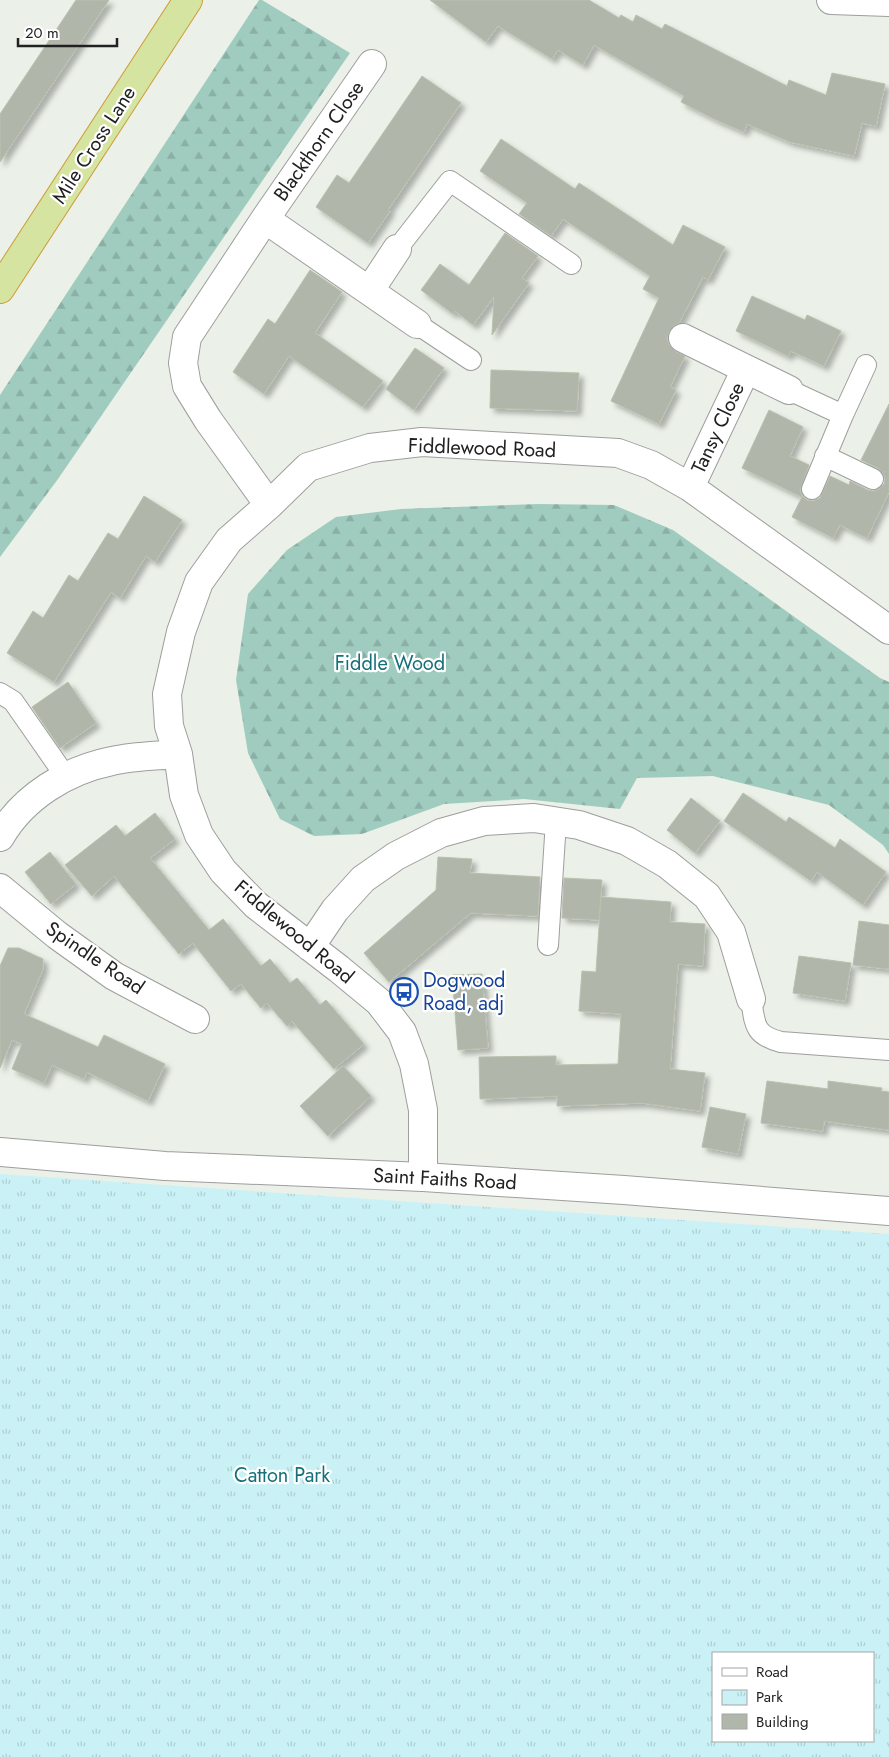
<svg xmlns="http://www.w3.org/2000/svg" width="889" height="1757" font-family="Jost,sans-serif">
<defs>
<pattern id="forest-firs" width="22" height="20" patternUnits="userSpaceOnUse" patternTransform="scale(1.25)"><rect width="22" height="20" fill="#a0ccc0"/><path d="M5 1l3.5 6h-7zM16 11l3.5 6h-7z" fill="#8aafa5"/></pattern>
<pattern id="park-tufts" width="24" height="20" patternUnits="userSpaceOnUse" patternTransform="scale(1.25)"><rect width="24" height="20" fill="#caf2f6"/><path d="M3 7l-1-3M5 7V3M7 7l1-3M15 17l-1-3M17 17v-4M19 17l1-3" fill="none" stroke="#adcfd3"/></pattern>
<filter id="shadow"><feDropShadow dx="4.5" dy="4.5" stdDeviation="2.5" flood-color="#0004"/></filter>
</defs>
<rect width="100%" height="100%" fill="#ebf0e8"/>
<path fill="url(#forest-firs)" d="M259,0H262L350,53L58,479L0,557V395Z
M539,504L614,505L673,530L880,678L889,682V854L883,845L829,805L713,776L637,778L620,809L524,799L444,804L362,834L314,836L280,819L248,753L236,680L248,594L287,550L336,517L401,509Z"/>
<path fill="url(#park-tufts)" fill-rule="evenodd" d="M0,1174L889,1234V1757H0ZM873,1653V1741H713V1653Z"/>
<path fill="#b1b6ab" stroke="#b7c1ac" filter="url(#shadow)" d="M76,0H109L0,162V114Z
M430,0H589L619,18L621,15L633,22L636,15L662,29L665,24L787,86L789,80L826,95L832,73L885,84L876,126L862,123L854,156L790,142L747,124L744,132L714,119L681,102L684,96L594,45L583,65L558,50L552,59L498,26L486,42Z
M422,76L461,103L388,210L390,211L368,243L316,207L337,175L349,183Z
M501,139L575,189L579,183L673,245L683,225L725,247L708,280L703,277L679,323L674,325L669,332L667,339L669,345L676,352L685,356L670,387L676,390L659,424L611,401L659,298L643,289L650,276L563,219L551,236L519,214L527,203L480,171Z
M505,233L538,256L522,278L529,283L492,335L494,297L473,325L455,311L453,314L421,290L440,264L469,285Z
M310,270L342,292L315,333L383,381L363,407L289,356L264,394L233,372L268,319L275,324Z
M752,296L805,320L807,315L841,331L824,366L791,351L788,356L736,331Z
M415,348L444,368L414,410L386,389Z
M491,370L579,373L577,411L490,408Z
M889,404V492L867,538L840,525L833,538L792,517L802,497L742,468L769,410L803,427L790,456L809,465L800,490L802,496L807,500L813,501L820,498L830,476L849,485L850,481L868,490L873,491L879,489L884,484L885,479L883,473L878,468L861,460Z
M144,496L182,520L155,562L146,556L120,598L111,592L54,682L7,653L33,611L43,618L69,575L78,581L108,533L118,539Z
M68,682L96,723L60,748L32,707Z
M743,793L786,822L789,817L835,848L840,839L886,872L863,905L817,872L811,881L724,821Z
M691,798L720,821L695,853L667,830Z
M155,813L175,839L150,858L209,930L223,919L261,966L270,959L290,983L297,978L320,1005L326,1000L364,1044L334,1069L292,1021L287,1026L267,1003L261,1008L241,984L231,991L193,943L179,954L114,876L92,896L65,865L116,825L125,836Z
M50,852L76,884L51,904L25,872Z
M438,857L472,859L470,873L540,877L538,916L471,913L389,982L364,953L436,890Z
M564,878L602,880L599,920L562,918Z
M601,897L671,902L670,922L705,924L703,966L678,964L670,1069L705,1073L700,1111L642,1103L557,1106V1096L480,1099L479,1057L556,1056V1065L618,1064L621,1014L579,1011L582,971L596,972Z
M859,921L889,925V969L853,965Z
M8,948H19L43,959V969L24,1014L98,1047L104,1035L165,1064L148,1101L87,1072L84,1079L52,1065L44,1083L12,1069L22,1044L12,1040L0,1068V966Z
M799,956L851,963L845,1001L793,993Z
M482,974L488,1048L458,1050L452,975Z
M343,1066L371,1096L328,1136L300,1106Z
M767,1081L828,1089V1081L882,1088L881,1091L889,1092V1130L824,1121L823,1131L761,1123Z
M710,1107L746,1114L738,1154L702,1147Z"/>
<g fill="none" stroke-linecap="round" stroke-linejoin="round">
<defs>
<path id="service" d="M397,249L450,181L571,264
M417,324L471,360
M789,390L843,415
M825,456L873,479
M812,489L843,415L866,365
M0,693L13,701L66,777
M548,945L556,821
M751,999C755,1025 754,1035 781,1042L889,1050"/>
<path id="minor" d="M831,0L889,2
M265,219L417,324
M370,290L397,249
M683,338L746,369
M690,487L746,369L789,390
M269,505L208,420L187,386L183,363L187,337L265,219L372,64
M0,837C23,797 67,770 112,761C133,756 156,756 178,754
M0,888L57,935L114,976L195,1019
M310,947L335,910L363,879L396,856L441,833L484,821L534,818L579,825L627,841L667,864L707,896L731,932L751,999
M423,1177V1110L414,1064L402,1032L379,1002L339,969L256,905L223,871L199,835L184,795L178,754L169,726L167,694L181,632L199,582L229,540L269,505L308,467L370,448L422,442L618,453L651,465L690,487L889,630"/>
<path id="tertiary" d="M0,1152L165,1166L423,1177L624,1190L889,1211"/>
<path id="trunk" d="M0,289L188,0"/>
</defs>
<use href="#service" stroke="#9e9e9e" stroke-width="22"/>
<use href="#minor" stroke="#9e9e9e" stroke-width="30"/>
<use href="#tertiary" stroke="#9e9e9e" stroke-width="30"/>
<use href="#trunk" stroke="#ce9c36" stroke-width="30"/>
<use href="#service" stroke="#fff" stroke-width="20"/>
<use href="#minor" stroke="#fff" stroke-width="28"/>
<use href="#tertiary" stroke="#fff" stroke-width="28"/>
<use href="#trunk" stroke="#d5e4a0" stroke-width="28"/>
</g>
<defs>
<symbol id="bus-ring" viewBox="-11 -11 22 22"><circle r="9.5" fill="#fff" stroke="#1a4fb4" stroke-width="1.5"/><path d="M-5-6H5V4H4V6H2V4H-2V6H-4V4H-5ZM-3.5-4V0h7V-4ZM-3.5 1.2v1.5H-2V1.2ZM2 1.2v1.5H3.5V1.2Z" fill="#1a4fb4"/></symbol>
</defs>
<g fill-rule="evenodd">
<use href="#bus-ring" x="388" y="976" width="32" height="32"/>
</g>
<g text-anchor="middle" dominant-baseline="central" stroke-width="4.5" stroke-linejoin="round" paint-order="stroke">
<g font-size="20" fill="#212121" stroke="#fff">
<text transform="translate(319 141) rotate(-55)">Blackthorn Close</text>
<text transform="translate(94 145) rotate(-57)">Mile Cross Lane</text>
<text transform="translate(718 428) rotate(-65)">Tansy Close</text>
<text transform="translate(482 448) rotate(2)">Fiddlewood Road</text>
<text transform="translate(294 932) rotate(40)">Fiddlewood Road</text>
<text transform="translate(95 958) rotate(34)">Spindle Road</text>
<text transform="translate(445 1179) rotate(3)">Saint Faiths Road</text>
</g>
<g font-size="20" fill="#157079" stroke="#fff">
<text x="390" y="663">Fiddle Wood</text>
<text x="282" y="1475">Catton Park</text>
</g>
<g font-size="20" fill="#164399" stroke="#fff" text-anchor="start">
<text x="423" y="980">Dogwood<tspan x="423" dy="23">Road, adj</tspan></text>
</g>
</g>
<rect x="712" y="1652" width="162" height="90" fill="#ffffff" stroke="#a6a6a6"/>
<rect x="722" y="1668" width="25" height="8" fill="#ffffff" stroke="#a6a6a6"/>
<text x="756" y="1677" font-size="15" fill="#212121">Road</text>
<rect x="722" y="1690" width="25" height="15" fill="url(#park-tufts)" stroke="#a6a6a6"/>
<text x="756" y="1702" font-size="15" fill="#212121">Park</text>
<rect x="722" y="1714" width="25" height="15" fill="#b1b6ab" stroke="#a6a6a6"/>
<text x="756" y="1727" font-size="15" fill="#212121">Building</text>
<path d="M18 38v8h99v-8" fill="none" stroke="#212121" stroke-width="2.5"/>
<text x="25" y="38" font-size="15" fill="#212121" stroke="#ffffff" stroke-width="4" paint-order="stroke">20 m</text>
</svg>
